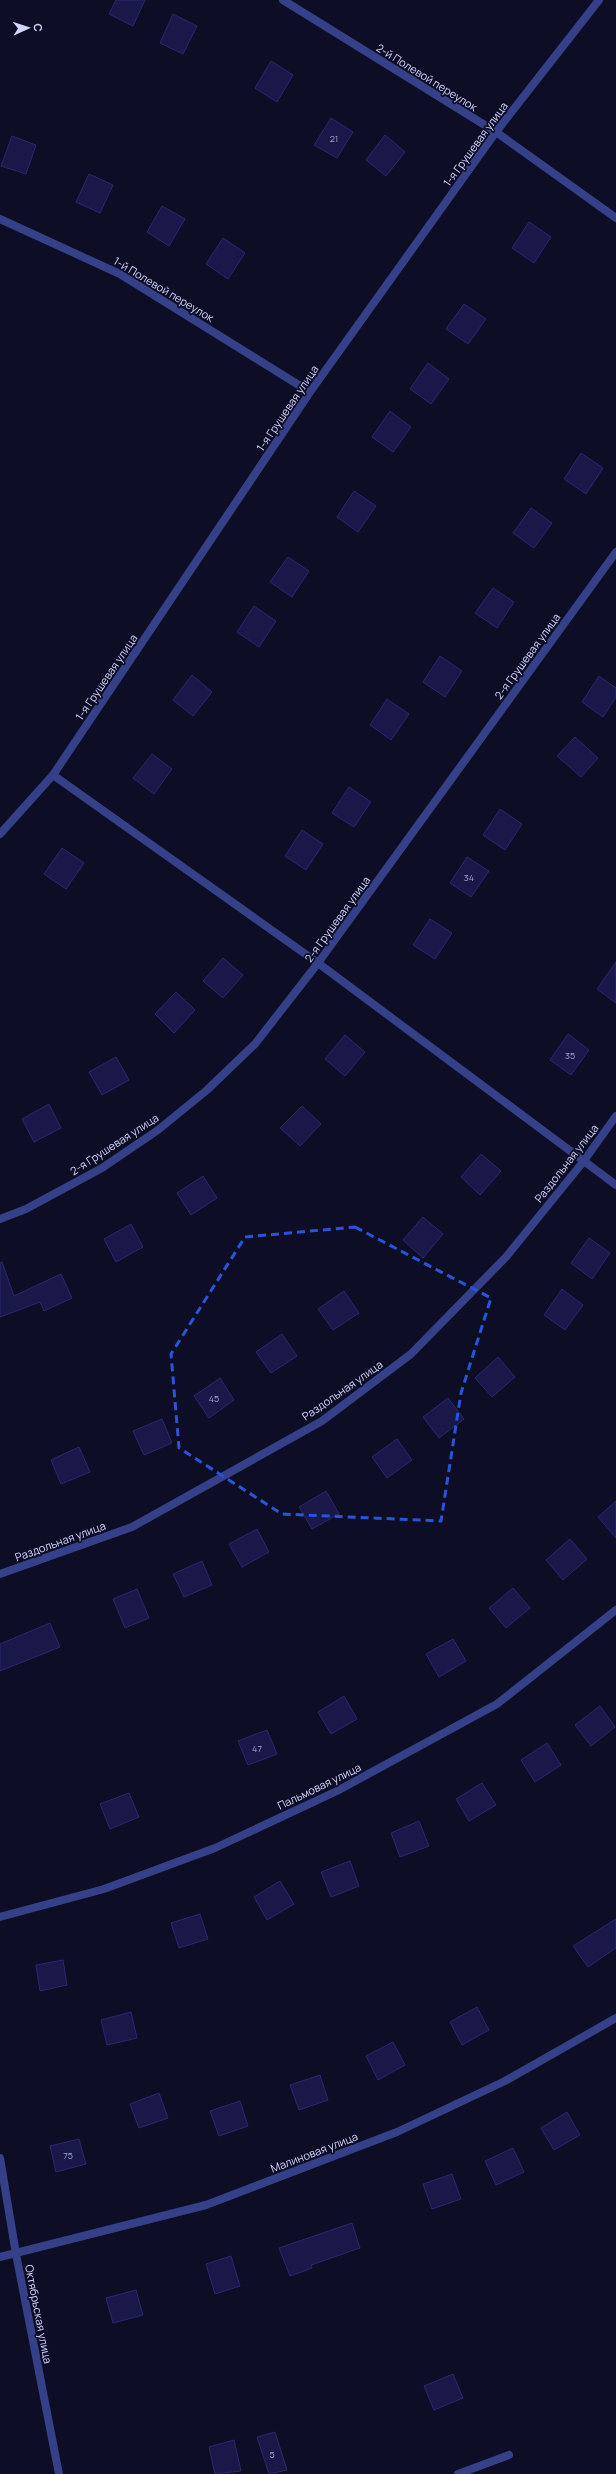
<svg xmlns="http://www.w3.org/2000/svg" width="616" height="2474" font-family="Manrope,sans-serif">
<rect width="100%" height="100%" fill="#0d0d26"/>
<path fill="#191848" stroke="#2a2876" d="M116,0H145L133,26L109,14Z
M173,14L197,26L183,54L160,43Z
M271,61L293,75L277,102L255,88Z
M331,118L353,132L337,158L314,145Z
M385,135L405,152L386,176L366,160Z
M12,136L36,145L26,174L1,166Z
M89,174L113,185L100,213L76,202Z
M162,206L185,219L169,246L147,232Z
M529,222L551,237L534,263L512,248Z
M223,238L245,253L228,279L206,264Z
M464,304L486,319L468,344L446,329Z
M428,363L449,379L431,404L410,389Z
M390,411L411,427L393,452L372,437Z
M581,453L603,468L586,494L564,479Z
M354,491L376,506L358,532L337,517Z
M531,508L552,523L534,548L513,533Z
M288,557L309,571L292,597L270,582Z
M493,588L514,602L497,628L475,613Z
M254,606L276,621L259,647L237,632Z
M440,656L462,671L445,697L423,682Z
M192,675L212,692L193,716L173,700Z
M599,676L616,688V697L603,717L582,702Z
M387,699L409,714L391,740L370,725Z
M575,737L598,758L581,777L557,756Z
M152,754L172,769L154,794L133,778Z
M349,787L371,802L354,827L332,813Z
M500,809L522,824L505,850L483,835Z
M302,830L323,844L306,870L285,856Z
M62,848L84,863L66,889L44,874Z
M467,857L489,871L471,897L450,883Z
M430,919L452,933L435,959L413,945Z
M223,958L243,975L223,998L203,981Z
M616,962V1003L597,989Z
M176,992L195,1010L174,1033L155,1014Z
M568,1034L589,1050L571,1075L550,1060Z
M345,1035L365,1052L345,1076L325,1059Z
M116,1057L129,1080L102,1095L89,1072Z
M49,1104L61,1128L34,1142L22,1119Z
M302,1106L321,1124L300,1146L280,1128Z
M481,1154L501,1171L480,1195L461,1177Z
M203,1176L217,1198L191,1215L177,1193Z
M423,1217L443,1234L423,1258L403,1240Z
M131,1224L143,1247L116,1262L104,1239Z
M589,1238L610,1253L592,1279L571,1263Z
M2,1262L14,1296L61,1274L72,1298L44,1311L40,1302L0,1317V1263Z
M562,1289L583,1305L565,1330L544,1315Z
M344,1291L359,1313L333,1330L318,1309Z
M282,1334L297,1356L271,1373L256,1352Z
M498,1357L515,1377L492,1397L475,1378Z
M220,1378L234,1400L209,1418L194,1396Z
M448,1398L464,1419L439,1438L423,1417Z
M162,1419L172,1443L144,1455L133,1431Z
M397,1439L412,1460L387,1478L372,1457Z
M79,1447L90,1472L61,1484L51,1460Z
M326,1491L339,1514L312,1529L299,1507Z
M616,1501V1538L598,1517Z
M257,1529L269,1552L242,1567L229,1544Z
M570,1539L587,1559L563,1580L546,1560Z
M202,1561L212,1585L184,1597L173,1574Z
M513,1588L530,1608L506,1628L489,1608Z
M137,1589L149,1618L125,1628L113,1599Z
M50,1623L60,1647L0,1671V1644Z
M453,1639L466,1661L439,1677L426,1654Z
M344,1696L357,1719L331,1734L318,1712Z
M600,1706L615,1727L591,1746L575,1725Z
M267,1730L277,1754L248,1765L238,1741Z
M547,1743L561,1765L535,1782L521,1760Z
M482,1783L496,1805L469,1821L456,1799Z
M129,1793L139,1817L110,1829L100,1804Z
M419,1821L429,1846L400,1857L391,1833Z
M350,1861L359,1886L331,1897L321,1872Z
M280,1881L294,1904L267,1920L254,1897Z
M200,1914L208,1939L179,1948L171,1923Z
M616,1919V1948L588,1967L573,1946Z
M63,1960L67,1985L40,1991L36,1965Z
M477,2007L489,2030L462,2045L450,2022Z
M131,2012L137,2038L107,2045L101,2020Z
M393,2042L405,2065L378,2080L366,2056Z
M320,2075L328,2100L299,2110L290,2085Z
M159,2093L168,2118L139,2128L130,2104Z
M240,2101L248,2126L219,2136L210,2111Z
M567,2112L580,2135L554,2150L541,2128Z
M79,2139L86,2164L56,2172L50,2146Z
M513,2148L524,2172L496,2185L485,2161Z
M452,2174L461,2199L432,2209L423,2184Z
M352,2223L360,2248L311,2265L312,2268L290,2276L279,2248Z
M231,2256L240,2286L215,2294L206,2264Z
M136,2290L143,2315L113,2323L106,2298Z
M453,2374L463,2398L434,2410L424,2386Z
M275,2432L287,2470L269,2474L257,2437Z
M234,2440L241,2471L215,2474L209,2447Z"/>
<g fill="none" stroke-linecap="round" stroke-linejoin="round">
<path stroke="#354088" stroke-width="8" d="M53,775L318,963L616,1185"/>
<path stroke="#354088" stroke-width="8" d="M283,0L496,132L616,218
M0,219L120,274L310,392
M0,834L53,775L310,392L496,132L599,0
M0,1219L26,1209L102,1168L158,1130L207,1090L255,1044L318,963L616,552
M0,1574L132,1527L322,1421L411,1354L506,1257L583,1162L616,1116
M0,1917L104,1889L215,1848L337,1791L497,1704L616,1610
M0,2158L16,2254L59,2474
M0,2257L206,2205L397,2132L505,2081L616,2018
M458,2474L509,2455"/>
</g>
<path fill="none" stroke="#2655da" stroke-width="3" stroke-dasharray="8 5" stroke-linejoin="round" d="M355,1227L491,1298L461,1393L441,1521L282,1514L179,1448L171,1354L245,1237Z"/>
<g text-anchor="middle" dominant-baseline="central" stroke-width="3.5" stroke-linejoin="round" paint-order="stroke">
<g font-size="9" fill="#a4a6d1">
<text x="334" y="138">21</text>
<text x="469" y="877">34</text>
<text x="570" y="1055">35</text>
<text x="214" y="1398">45</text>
<text x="257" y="1748">47</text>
<text x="68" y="2155">75</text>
<text x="272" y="2454">5</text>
</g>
<g font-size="11" fill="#d2d5ff" stroke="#0d0d26">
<text transform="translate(427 77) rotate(32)">2-й Полевой переулок</text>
<text transform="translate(475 144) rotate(-54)">1-я Грушевая улица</text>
<text transform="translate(164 289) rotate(31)">1-й Полевой переулок</text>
<text transform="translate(287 408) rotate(-56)">1-я Грушевая улица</text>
<text transform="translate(527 656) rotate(-54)">2-я Грушевая улица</text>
<text transform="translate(106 677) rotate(-56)">1-я Грушевая улица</text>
<text transform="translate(337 919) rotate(-54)">2-я Грушевая улица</text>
<text transform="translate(114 1144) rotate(-33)">2-я Грушевая улица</text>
<text transform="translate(566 1163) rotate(-52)">Раздольная улица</text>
<text transform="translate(342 1390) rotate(-35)">Раздольная улица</text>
<text transform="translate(60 1541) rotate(-20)">Раздольная улица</text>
<text transform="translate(319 1786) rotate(-26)">Пальмовая улица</text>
<text transform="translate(314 2152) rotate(-21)">Малиновая улица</text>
<text transform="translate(39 2314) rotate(79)">Октябрьская улица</text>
</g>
</g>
<g transform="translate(28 28) rotate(87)" stroke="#0d0d26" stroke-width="3" paint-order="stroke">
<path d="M0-3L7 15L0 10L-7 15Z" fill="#d2d5ff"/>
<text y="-6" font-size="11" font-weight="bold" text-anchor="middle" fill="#d2d5ff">С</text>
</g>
</svg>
